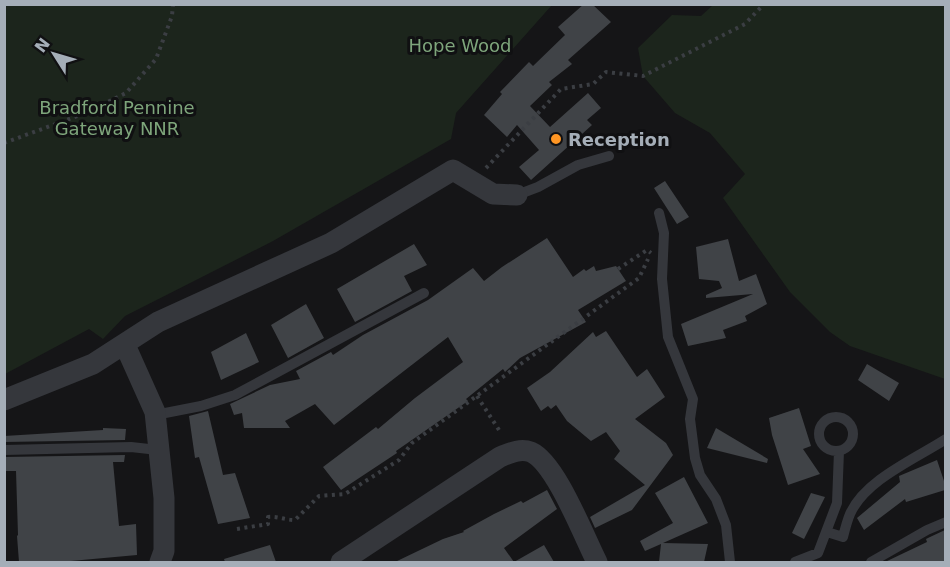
<svg xmlns="http://www.w3.org/2000/svg" width="950" height="567" font-family="'DejaVu Sans',sans-serif">
<rect width="100%" height="100%" fill="#151517"/>
<path fill="#1c251c" d="M5,4H552V5L456,113L451,139L273,241L125,316L103,339L89,329L5,374Z
M713,5H945V379L850,346L830,332L790,292L723,198L745,174L710,133L675,113L643,76L638,48L672,15L701,16Z"/>
<path fill="#404347" d="M584,4H592L611,22L568,60L572,64L549,82L552,85L530,106L550,127L588,93L601,108L587,120L592,125L531,180L519,167L539,150L517,125L507,137L484,115L502,94L500,92L529,62L533,66L565,35L558,27Z
M665,181L689,217L677,224L654,188Z
M547,238L573,277L584,269L586,271L594,266L596,271L616,266L626,281L578,310L586,322L520,358L505,372L503,369L466,399L468,401L396,451L397,453L341,490L323,467L376,427L378,429L415,398L463,362L448,337L334,425L315,404L285,421L290,428H244L242,413L234,415L230,404L270,385L300,379L296,371L331,352L333,355L363,335L428,300L473,268L484,281L502,267Z
M728,239L739,281L756,274L767,304L745,316L747,321L723,330L726,338L688,346L681,324L753,294L706,298V295L722,288L719,281L699,279L696,247Z
M414,244L427,265L404,276L412,291L355,322L337,289Z
M306,304L324,338L288,358L271,325Z
M606,331L637,377L647,369L665,397L635,419L666,443L673,455L632,510L595,528L590,517L645,485L614,459L620,451L606,432L591,441L567,421L556,405L551,409L548,406L541,411L527,388L550,372L593,332L596,337Z
M246,333L259,362L221,380L211,352Z
M867,364L899,383L889,401L858,380Z
M799,408L811,446L803,449L820,474L788,485L772,435L769,418Z
M208,411L223,475L235,473L250,518L218,524L199,457L195,458L189,416Z
M103,428L126,429L125,440L4,442V436L103,430Z
M716,428L768,459L767,463L707,448Z
M125,455L124,462H113L119,526L136,524L137,555L60,562H19L17,536L18,535L16,471H4V457Z
M937,460L945,484V490L906,502L905,499L864,530L857,518L900,482L899,476Z
M684,477L708,523L663,543L708,544L704,562H659L661,544L645,551L640,541L673,523L655,493Z
M547,490L557,509L504,548L514,562H395L443,539L464,532L463,531L494,514L521,501L523,503Z
M811,493L825,497L804,539L792,533Z
M945,530V562H885L927,542L926,539L930,537Z
M270,545L276,562H225L224,559Z
M544,545L554,562H514Z"/>
<g fill="none" stroke-linecap="round" stroke-linejoin="round">
<path stroke="#3b3e43" stroke-width="4" stroke-dasharray="3 4.5" stroke-linecap="butt" d="M4,143L83,114L126,93L156,59L172,16L173,4
M486,168L561,89L593,84L606,72L643,76L745,24L764,4
M618,269L647,250L651,253
M477,396L499,430
M237,529L268,524V517C278,516 284,520 295,520L319,496L345,494L399,460L412,443L639,278L648,259"/>
<path stroke="#35373c" stroke-width="10" d="M517,195L538,187L578,165L609,156
M659,213L664,233L662,279L668,337L693,399L690,419L695,458L700,475L716,499L726,525L730,562
M155,415L201,406L235,395L424,293
M819 434a17 17 0 1 1 34 0a17 17 0 1 1-34 0Z
M4,450L131,447L158,450
M827,532L843,537C845,529 847,521 850,514C865,480 915,459 946,439
M795,562L818,553L837,503L839,451
M871,562L927,530L946,522"/>
<path stroke="#35373c" stroke-width="21" d="M125,345L155,412L164,498V551L160,562
M4,400L93,364L158,322L331,243L453,170L493,194L517,195
M341,562L500,457C510,453 520,448 531,452C556,463 584,537 597,562"/>
</g>
<circle fill="#ff9624" stroke="#101012" stroke-width="2" cx="556" cy="139" r="6"/>
<g text-anchor="middle" dominant-baseline="central" stroke-width="6" stroke-linejoin="round" paint-order="stroke">
<g font-size="18" fill="#7ea57b" stroke="#101012">
<text x="460" y="45">Hope Wood</text>
<text x="117" y="107">Bradford Pennine<tspan x="117" dy="21">Gateway NNR</tspan></text>
</g>
<g font-size="18" font-weight="bold" fill="#a5aeb8" stroke="#101012" text-anchor="start">
<text x="568" y="139">Reception</text>
</g>
</g>
<rect width="950" height="567" fill="none" stroke="#a5aeb8" stroke-width="12"/>
<g transform="translate(54 54) rotate(307)" stroke="#101012" stroke-width="4.5" paint-order="stroke">
<path d="M0-4.5L10 22L0 15L-10 22Z" fill="#a5aeb8"/>
<text y="-9" font-size="16" font-weight="bold" text-anchor="middle" fill="#a5aeb8">N</text>
</g>
</svg>
